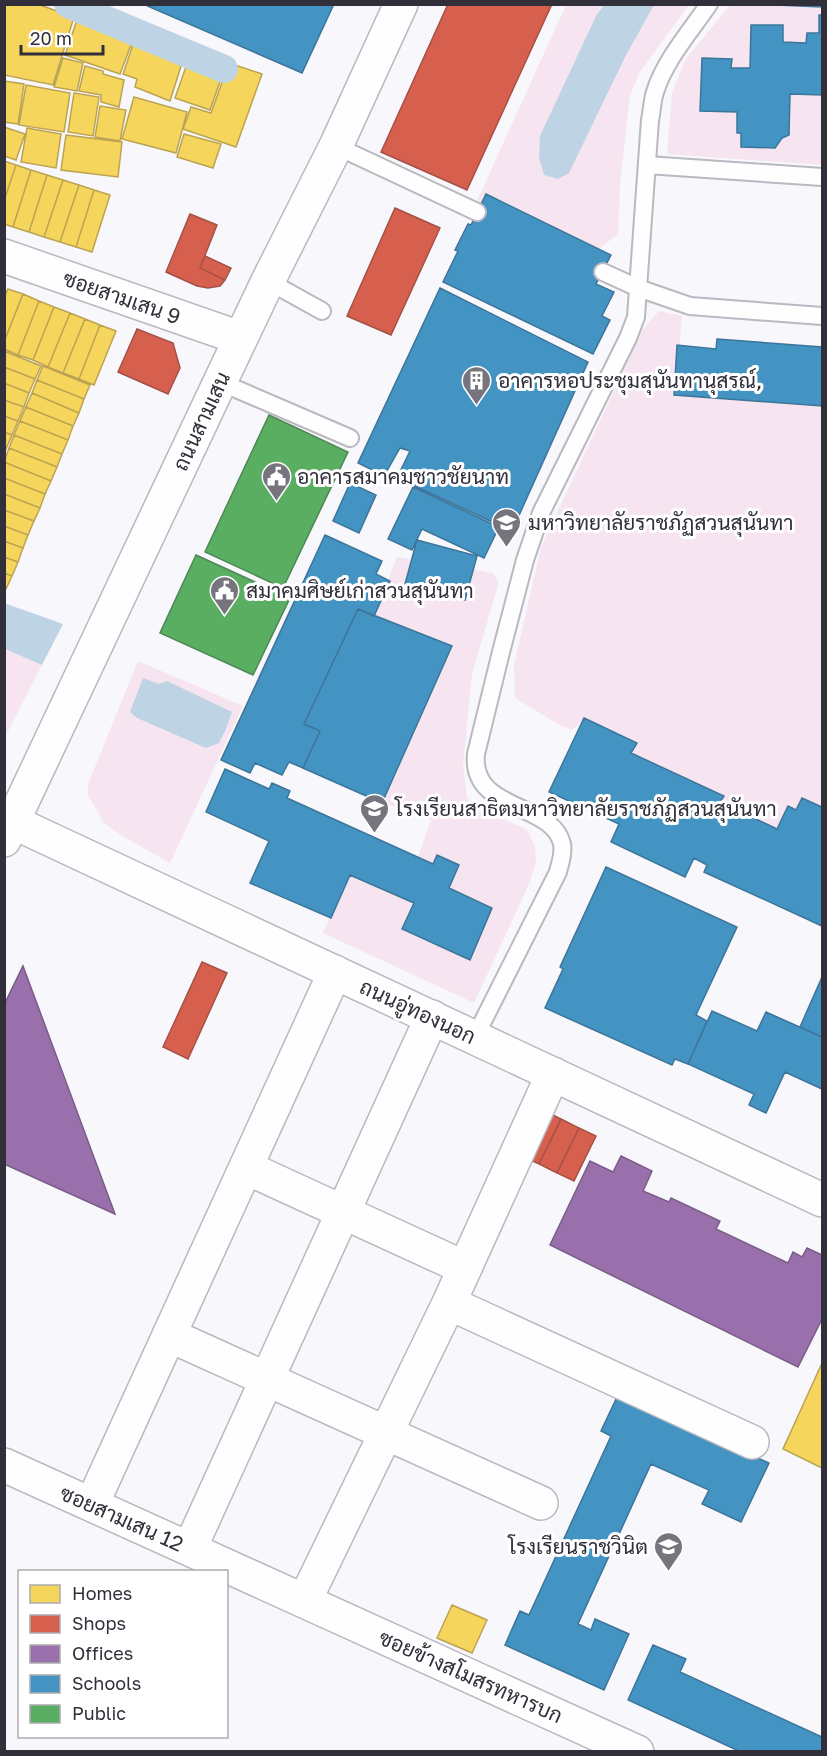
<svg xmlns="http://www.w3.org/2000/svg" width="827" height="1756" font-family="'Golos Text',Sarabun,sans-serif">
<rect width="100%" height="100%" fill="#f8f7fb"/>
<path fill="#f6e5f0" d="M566,5H689L640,72L630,95L620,185L618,234L599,249L477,201Z
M730,5H822V165L667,154L672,93L685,60Z
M659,311L682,316L677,383L822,395V847L815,850L628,768L636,743L584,719L572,730L556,723L515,698L514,665L541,547L643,329Z
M397,557L493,573L499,582L472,674L463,765L467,798L474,805L527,830L535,846L536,861L530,882L474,1003L323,933L350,875L400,896L418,857L431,820L379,801L374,616Z
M5,649L42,665L5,737Z
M138,661L243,706L170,863L124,837L104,823L88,795V784Z"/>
<path fill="#bed3e4" d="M604,5H654L625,57L569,173L558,179L544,175L539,158L540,136L596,16Z
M4,603L63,624L42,665L5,649Z
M143,678L159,684L167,681L232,712L225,731L219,743L206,748L137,718L130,712Z"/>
<path fill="#f6d55c" stroke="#bba352" stroke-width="1.5" d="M4,4H37L74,17L53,85L4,75Z
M78,17L134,37L120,74L65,55Z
M135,39L169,51L167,55L182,63L170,101L135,87L137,79L123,74Z
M63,58L83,63L77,91L54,87Z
M188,61L223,73L210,110L175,98Z
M229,63L262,74L236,147L183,129L191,107L211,113Z
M85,66L103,71V74L124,80L119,107L101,102V95L79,91Z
M4,81L24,84L18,124L4,122Z
M26,85L70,93L64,132L19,125Z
M74,93L99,97L93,136L68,132Z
M134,97L187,112L176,153L122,139Z
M100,106L126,110L120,141L95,137Z
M4,127L25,134L16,160L4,156Z
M27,128L61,134L56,168L21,162Z
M184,134L221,144L213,168L177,157Z
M66,135L122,142L118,177L61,170Z
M4,161L16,165L4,201Z
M16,165L31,170L13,227L4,224V201Z
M31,170L47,175L29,232L13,227Z
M47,175L63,180L44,237L29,232Z
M63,180L79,185L60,242L44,237Z
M79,185L94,190L76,247L60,242Z
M94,190L110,195L92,252L76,247Z
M8,289L23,294L4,342V298Z
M23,294L39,301L18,355L4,349V342Z
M39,301L54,307L33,360L18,355Z
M54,307L70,313L48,367L33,360Z
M70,313L85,319L63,373L48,367Z
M85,319L100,325L79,379L63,373Z
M100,325L116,331L94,385L79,379Z
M4,351L41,366L35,379L4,367Z
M43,366L90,385L84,399L37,380Z
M4,367L35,379L29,393L4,383Z
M37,380L84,399L79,413L32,393Z
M4,383L29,393L24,407L4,400Z
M32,393L79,413L73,426L26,407Z
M4,400L24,407L18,421L4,416Z
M26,407L73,426L68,440L20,421Z
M4,416L18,421L12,435L4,432Z
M20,421L68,440L62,454L14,435Z
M4,432L12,435L6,449L4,448Z
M14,435L62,454L57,467L9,448Z
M9,448L57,467L51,481L4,462Z
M4,462L51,481L45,494L4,478Z
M4,478L45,494L40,508L4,494Z
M4,494L40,508L34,521L4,510Z
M4,510L34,521L28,535L4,526Z
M4,526L28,535L23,548L4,541Z
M4,541L23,548L18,562L4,557Z
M4,557L18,562L12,576L4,573Z
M4,573L12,576L6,589L4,588Z
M822,1363V1468L783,1449Z
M452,1605L487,1620L472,1653L437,1638Z"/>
<path fill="#d6604d" stroke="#a45147" stroke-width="1.5" d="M448,4H552L467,190L381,152Z
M395,208L440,228L391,335L347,316Z
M190,214L217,225L200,268L225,280L220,286L208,288L197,286L166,272Z
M205,256L231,268L225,280L200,268Z
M137,329L173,343L180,368L168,394L118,372Z
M202,962L227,973L188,1059L163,1047Z
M547,1112L561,1119L539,1164L524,1157Z
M561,1119L579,1128L557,1173L539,1164Z
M579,1128L596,1136L574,1181L557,1173Z"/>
<path fill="#9970ab" stroke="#7a5c89" stroke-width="1.5" d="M23,966L115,1214L4,1164V1005Z
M621,1156L652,1171L643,1191L669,1202L671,1198L720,1221L716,1229L788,1263L793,1252L802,1257L807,1248L822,1255V1319L798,1367L550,1245L590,1161L613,1172Z"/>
<path fill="#4393c3" stroke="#3d759a" stroke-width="1.5" d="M143,4H334L302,73Z
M822,4V7L776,5V4Z
M819,15H822V95L790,94L789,135L782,138L775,148L741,147V133H737V112L700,111L702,58L732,59L731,68H750L751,25H783V42L806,43L807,33H819Z
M486,194L611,255L596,284L614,292L602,316L610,320L593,354L443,282L458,251L455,250L468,224L471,225Z
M440,288L588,362L512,531L397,478L410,451L400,448L384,476L358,463Z
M717,339L822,347V406L674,395L677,345L716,349Z
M350,483L376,495L359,533L333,521Z
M413,487L499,527L484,558L422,529L412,550L388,539Z
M325,535L382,561L376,574L390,581L374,616L358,609L304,724L320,731L303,768L289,762L282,775L255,763L250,773L221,760Z
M417,540L477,556L465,600L405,584Z
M358,609L452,646L382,803L303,768L320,731L304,724Z
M584,718L637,743L631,753L724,796L720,802L777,829L788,806L796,810L802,798L822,807V926L704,872L707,865L694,858L685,877L611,842L619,824L549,792Z
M225,769L269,789L272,783L290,791L287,798L433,864L437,855L459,865L449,888L492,908L470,960L402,929L414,903L350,875L331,918L250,883L269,841L206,812Z
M606,867L737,927L696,1015L707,1021L688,1064L675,1059L672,1065L545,1008L563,969L560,967Z
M822,977V1037L800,1027Z
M712,1011L757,1031L766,1012L822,1037V1089L785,1072L766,1113L749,1105L754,1094L688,1064Z
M618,1395L769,1463L741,1522L702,1504L709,1490L651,1464L578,1624L591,1630L595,1619L629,1634L604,1690L505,1645L520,1611L529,1615L611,1436L601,1431Z
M653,1645L686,1659L680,1672L822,1737V1752H741L628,1700Z"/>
<path fill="#5aae61" stroke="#4d8855" stroke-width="1.5" d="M269,415L348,452L283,588L205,552Z
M196,555L290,598L253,675L160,633Z"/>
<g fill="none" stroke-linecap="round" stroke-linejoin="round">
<path stroke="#bed3e4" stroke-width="28" d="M68,4L224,69"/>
<defs>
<path id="service" d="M336,146L477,212
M647,165L822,177
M603,272L638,288L690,306L822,316
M268,281L322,311
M220,382L350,438
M475,1037L558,872C560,863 564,854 562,844C553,802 470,812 476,754L501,652L525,560L541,513L628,338L636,317L650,120C652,111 652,101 655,92C665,60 690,32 709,4"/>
<path id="minor" d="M4,256L240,338
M247,1168L465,1268
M449,1303L752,1442
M169,1335L541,1503
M4,1465L637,1752
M92,1504L335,972
M190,1548L432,1017
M305,1600L449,1303L553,1074"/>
<path id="tertiary" d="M13,822L822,1200"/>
<path id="secondary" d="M4,840L220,382L268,281L336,146L401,4"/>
</defs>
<use href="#service" stroke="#bab8c0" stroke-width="20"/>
<use href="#minor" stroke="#bab8c0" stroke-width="36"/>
<use href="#tertiary" stroke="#bab8c0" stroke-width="36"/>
<use href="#secondary" stroke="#bab8c0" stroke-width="36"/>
<use href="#service" stroke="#fefefe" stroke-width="16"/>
<use href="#minor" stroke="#fefefe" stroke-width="33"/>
<use href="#tertiary" stroke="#fefefe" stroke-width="33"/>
<use href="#secondary" stroke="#fefefe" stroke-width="33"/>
</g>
<defs>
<symbol id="building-pin" viewBox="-11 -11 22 30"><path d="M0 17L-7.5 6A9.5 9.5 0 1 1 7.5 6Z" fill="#76757e" stroke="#fff"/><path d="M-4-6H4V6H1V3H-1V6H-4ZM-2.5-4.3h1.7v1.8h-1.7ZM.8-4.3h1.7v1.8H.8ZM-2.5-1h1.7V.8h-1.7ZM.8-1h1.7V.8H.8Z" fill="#fff"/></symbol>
<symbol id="civic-pin" viewBox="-11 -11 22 30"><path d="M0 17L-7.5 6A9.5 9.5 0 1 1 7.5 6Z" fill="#76757e" stroke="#fff"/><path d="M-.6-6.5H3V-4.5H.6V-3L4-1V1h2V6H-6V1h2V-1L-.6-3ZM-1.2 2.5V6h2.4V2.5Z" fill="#fff"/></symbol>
<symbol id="university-pin" viewBox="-11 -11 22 30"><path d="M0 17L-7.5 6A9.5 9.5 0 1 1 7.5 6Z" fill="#76757e" stroke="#fff"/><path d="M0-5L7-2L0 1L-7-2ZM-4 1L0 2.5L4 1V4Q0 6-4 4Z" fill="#fff"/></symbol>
<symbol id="school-pin" viewBox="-11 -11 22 30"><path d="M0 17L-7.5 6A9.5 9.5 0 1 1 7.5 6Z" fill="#76757e" stroke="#fff"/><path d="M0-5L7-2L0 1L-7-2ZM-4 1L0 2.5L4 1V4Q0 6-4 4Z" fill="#fff"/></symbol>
</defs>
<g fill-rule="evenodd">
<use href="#building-pin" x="460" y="364" width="33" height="45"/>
<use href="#civic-pin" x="260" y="460" width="33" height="45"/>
<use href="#university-pin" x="490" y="506" width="33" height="45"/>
<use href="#civic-pin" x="208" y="574" width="33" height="45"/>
<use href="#school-pin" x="358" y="792" width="33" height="45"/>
<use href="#school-pin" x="652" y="1530" width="33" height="45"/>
</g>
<g text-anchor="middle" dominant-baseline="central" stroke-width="6" stroke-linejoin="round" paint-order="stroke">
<g font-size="21" fill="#302f3a" stroke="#fff">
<text transform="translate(122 297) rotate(19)">ซอยสามเสน 9</text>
<text transform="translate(201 421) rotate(-65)">ถนนสามเสน</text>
<text transform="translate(418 1011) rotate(25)">ถนนอู่ทองนอก</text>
<text transform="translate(122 1518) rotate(24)">ซอยสามเสน 12</text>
<text transform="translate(471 1676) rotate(24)">ซอยข้างสโมสรทหารบก</text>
</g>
<g font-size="21" fill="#302f3a" stroke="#fff" text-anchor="start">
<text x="498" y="380">อาคารหอประชุมสุนันทานุสรณ์,</text>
<text x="297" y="476">อาคารสมาคมชาวชัยนาท</text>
<text x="528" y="522">มหาวิทยาลัยราชภัฏสวนสุนันทา</text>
<text x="246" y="590">สมาคมศิษย์เก่าสวนสุนันทา</text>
<text x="395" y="808">โรงเรียนสาธิตมหาวิทยาลัยราชภัฏสวนสุนันทา</text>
<text x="648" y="1546" text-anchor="end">โรงเรียนราชวินิต</text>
</g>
</g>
<rect width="827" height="1756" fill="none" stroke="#302f3a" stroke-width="12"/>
<rect x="18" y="1570" width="210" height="168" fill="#ffffff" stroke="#acacb0" stroke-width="1.5"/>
<rect x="30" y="1585" width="30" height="18" fill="#f6d55c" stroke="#acacb0" stroke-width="1.5"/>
<text x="72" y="1600" font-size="18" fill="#302f3a">Homes</text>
<rect x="30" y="1615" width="30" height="18" fill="#d6604d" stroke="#acacb0" stroke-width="1.5"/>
<text x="72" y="1630" font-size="18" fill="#302f3a">Shops</text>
<rect x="30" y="1645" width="30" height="18" fill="#9970ab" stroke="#acacb0" stroke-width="1.5"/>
<text x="72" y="1660" font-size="18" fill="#302f3a">Offices</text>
<rect x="30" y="1675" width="30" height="18" fill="#4393c3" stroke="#acacb0" stroke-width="1.5"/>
<text x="72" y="1690" font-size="18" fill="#302f3a">Schools</text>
<rect x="30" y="1705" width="30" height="18" fill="#5aae61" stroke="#acacb0" stroke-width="1.5"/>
<text x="72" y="1720" font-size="18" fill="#302f3a">Public</text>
<path d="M21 45v9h82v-9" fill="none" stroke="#302f3a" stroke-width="3"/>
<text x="30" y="45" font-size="18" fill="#302f3a" stroke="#ffffff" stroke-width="4.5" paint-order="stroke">20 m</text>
</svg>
